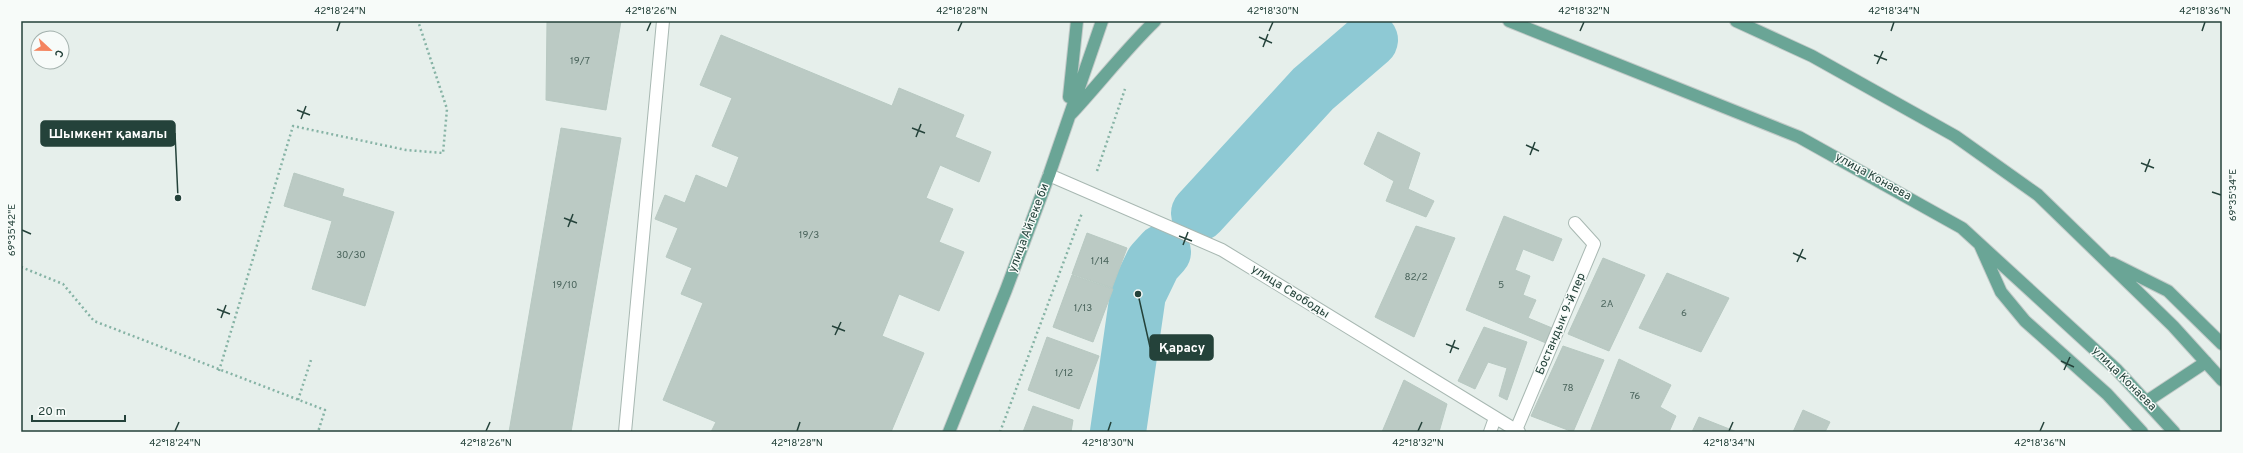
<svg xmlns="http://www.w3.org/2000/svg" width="2243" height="453" font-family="Overpass,sans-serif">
<rect width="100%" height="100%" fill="#e6efeb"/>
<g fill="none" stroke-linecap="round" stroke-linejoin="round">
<path stroke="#8ec9d4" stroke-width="56" d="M1199,213L1313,89L1370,40
M1118,432L1138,294L1153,263L1163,252"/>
</g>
<path fill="#bbcac4" stroke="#b8c9c2" d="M547,21H621L606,110L546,100Z
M721,35L892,106L899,88L964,115L955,137L991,152L979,182L940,165L926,198L953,209L939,242L964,252L939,311L899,294L882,336L924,353L891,432H711L716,422L663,400L703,303L681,294L692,268L666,257L678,228L655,219L665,195L685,203L696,175L727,188L739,157L712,146L732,98L700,85Z
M561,128L621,138L571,432H509Z
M1378,132L1420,153L1408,189L1434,201L1426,217L1386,201L1394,181L1364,164Z
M294,173L344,189L342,196L394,212L365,306L312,289L332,221L284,206Z
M1504,216L1562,239L1553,261L1523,249L1515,270L1530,276L1523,295L1536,300L1528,318L1552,328L1546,343L1466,310Z
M1416,226L1455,238L1414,337L1375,317Z
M1087,233L1127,248L1112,288L1072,274Z
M1603,258L1645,275L1609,351L1568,334Z
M1667,273L1729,298L1701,352L1639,328Z
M1072,275L1113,289L1093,342L1053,327Z
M1484,327L1527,342L1507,400L1499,396L1507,368L1488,362L1475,389L1458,381Z
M1047,337L1099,356L1079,409L1028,390Z
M1563,346L1604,360L1573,432L1531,416Z
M1619,359L1671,385L1660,407L1676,416L1669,432H1590Z
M1404,380L1447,404L1439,432H1382Z
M1033,406L1073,420L1071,432H1023Z
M1803,410L1830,422L1825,432H1793Z
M1699,417L1737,432H1692Z"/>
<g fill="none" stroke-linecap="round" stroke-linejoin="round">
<defs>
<path id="minor" d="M1049,175L1222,250L1519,432
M1516,430L1594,244L1575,223
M625,432L663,21
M1490,432L1495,418"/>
<path id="major" d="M1509,21L1799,137L1962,228L2117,370L2174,432
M1736,21L1812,56L1955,136L2038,195L2173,326L2222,380
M1069,97L1077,21
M1071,114C1099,84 1125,50 1155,21
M1980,245L2001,292L2025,321L2107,394L2142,432
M2112,263L2168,291L2222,344
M2147,401L2206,362
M949,432L1006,290L1049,175L1102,21"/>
</defs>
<use href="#minor" stroke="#a8b8b2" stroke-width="14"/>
<use href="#major" stroke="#c2cac8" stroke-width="14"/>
<path stroke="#86b3a5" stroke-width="2.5" stroke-dasharray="2 3" stroke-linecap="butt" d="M1097,171L1125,89
M21,267L63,284L94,321L325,410L318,432
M219,371L293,126L406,150L443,153L447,109L418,21
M298,400L311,360
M1000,432L1082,213"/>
<use href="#minor" stroke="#fff" stroke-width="12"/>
<use href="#major" stroke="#6aa596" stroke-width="12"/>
</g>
<path fill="none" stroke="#24423a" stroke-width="1.5" d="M337,31L340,22M647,31L651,22M958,31L962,22M1269,31L1273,22M1580,31L1584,22M1891,31L1894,22M2202,31L2205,22M1259,37L1272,43M1263,47L1268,34M1874,55L1887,60M1877,64L1883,51M297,110L310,115M301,119L306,106M912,128L925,133M916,137L921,124M1526,145L1539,151M1530,155L1535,142M2141,163L2154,168M2145,172L2150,159M2212,192L2221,195M564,218L577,223M568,227L573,214M22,230L31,234M1179,236L1192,241M1183,245L1188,232M1793,253L1806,259M1797,262L1803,249M217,309L230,314M221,318L226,305M832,326L845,331M835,335L841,322M1446,344L1459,349M1450,353L1455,340M2061,361L2074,367M2064,370L2070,357M175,431L179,422M486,431L490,422M797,431L800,422M1108,431L1111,422M1418,431L1422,422M1729,431L1733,422M2040,431L2044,422"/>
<g text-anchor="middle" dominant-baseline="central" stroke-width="3" stroke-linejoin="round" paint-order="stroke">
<g font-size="10" fill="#4a645c">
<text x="580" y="61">19/7</text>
<text x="809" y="235">19/3</text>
<text x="351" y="255">30/30</text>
<text x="1100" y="261">1/14</text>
<text x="1416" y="277">82/2</text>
<text x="565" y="285">19/10</text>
<text x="1501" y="285">5</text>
<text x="1607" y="304">2А</text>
<text x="1083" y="308">1/13</text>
<text x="1684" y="313">6</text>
<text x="1064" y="373">1/12</text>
<text x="1568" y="388">78</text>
<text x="1635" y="396">76</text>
</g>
<g font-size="12" fill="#24423a" stroke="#f7fbf9">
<text transform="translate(1873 177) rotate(29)">улица Конаева</text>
<text transform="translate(1029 228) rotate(-69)">улица Айтеке би</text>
<text transform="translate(1290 292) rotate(32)">улица Свободы</text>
<text transform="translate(1561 324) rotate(-67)">Бостандык 9-й пер</text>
<text transform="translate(2124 379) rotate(45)">улица Конаева</text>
</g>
</g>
<path fill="none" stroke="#24423a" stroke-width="1.5" d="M178 198L175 133M1138 294L1150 347"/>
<g fill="#24423a" stroke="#f7fbf9" stroke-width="1.5">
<circle cx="178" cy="198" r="4"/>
<circle cx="1138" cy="294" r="4"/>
</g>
<g fill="#24423a" stroke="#24423a" stroke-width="1.5">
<rect x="41" y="121" width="134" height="25" rx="4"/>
<rect x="1150" y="335" width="63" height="25" rx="4"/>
</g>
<g font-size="13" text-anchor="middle" font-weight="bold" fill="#fff">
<text x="108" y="138">Шымкент қамалы</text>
<text x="1182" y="352">Қарасу</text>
</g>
<rect width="2243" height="453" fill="none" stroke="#f7fbf9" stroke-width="44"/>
<g transform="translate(50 50) rotate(112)"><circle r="19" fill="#f7fbf9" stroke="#a3b1ad"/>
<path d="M0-3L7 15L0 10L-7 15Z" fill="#f4845f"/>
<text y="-6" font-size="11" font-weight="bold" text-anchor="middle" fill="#24423a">С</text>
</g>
<path d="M32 415v6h93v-6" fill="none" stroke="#24423a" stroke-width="2"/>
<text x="38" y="415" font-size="12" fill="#24423a" stroke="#f7fbf9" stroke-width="3" paint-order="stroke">20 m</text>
<rect x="22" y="22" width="2199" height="409" fill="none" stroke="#24423a" stroke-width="1.5"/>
<g font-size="10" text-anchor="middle" fill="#24423a">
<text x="340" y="14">42°18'24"N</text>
<text x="651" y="14">42°18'26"N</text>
<text x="962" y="14">42°18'28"N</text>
<text x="1273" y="14">42°18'30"N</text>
<text x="1584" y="14">42°18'32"N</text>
<text x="1894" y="14">42°18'34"N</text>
<text x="2205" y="14">42°18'36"N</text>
<text transform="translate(2232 195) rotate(-90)" y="4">69°35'34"E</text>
<text transform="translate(11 230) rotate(-90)" y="4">69°35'42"E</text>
<text x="175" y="446">42°18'24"N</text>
<text x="486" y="446">42°18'26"N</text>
<text x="797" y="446">42°18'28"N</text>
<text x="1108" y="446">42°18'30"N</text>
<text x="1418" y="446">42°18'32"N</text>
<text x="1729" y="446">42°18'34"N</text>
<text x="2040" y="446">42°18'36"N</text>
</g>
</svg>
